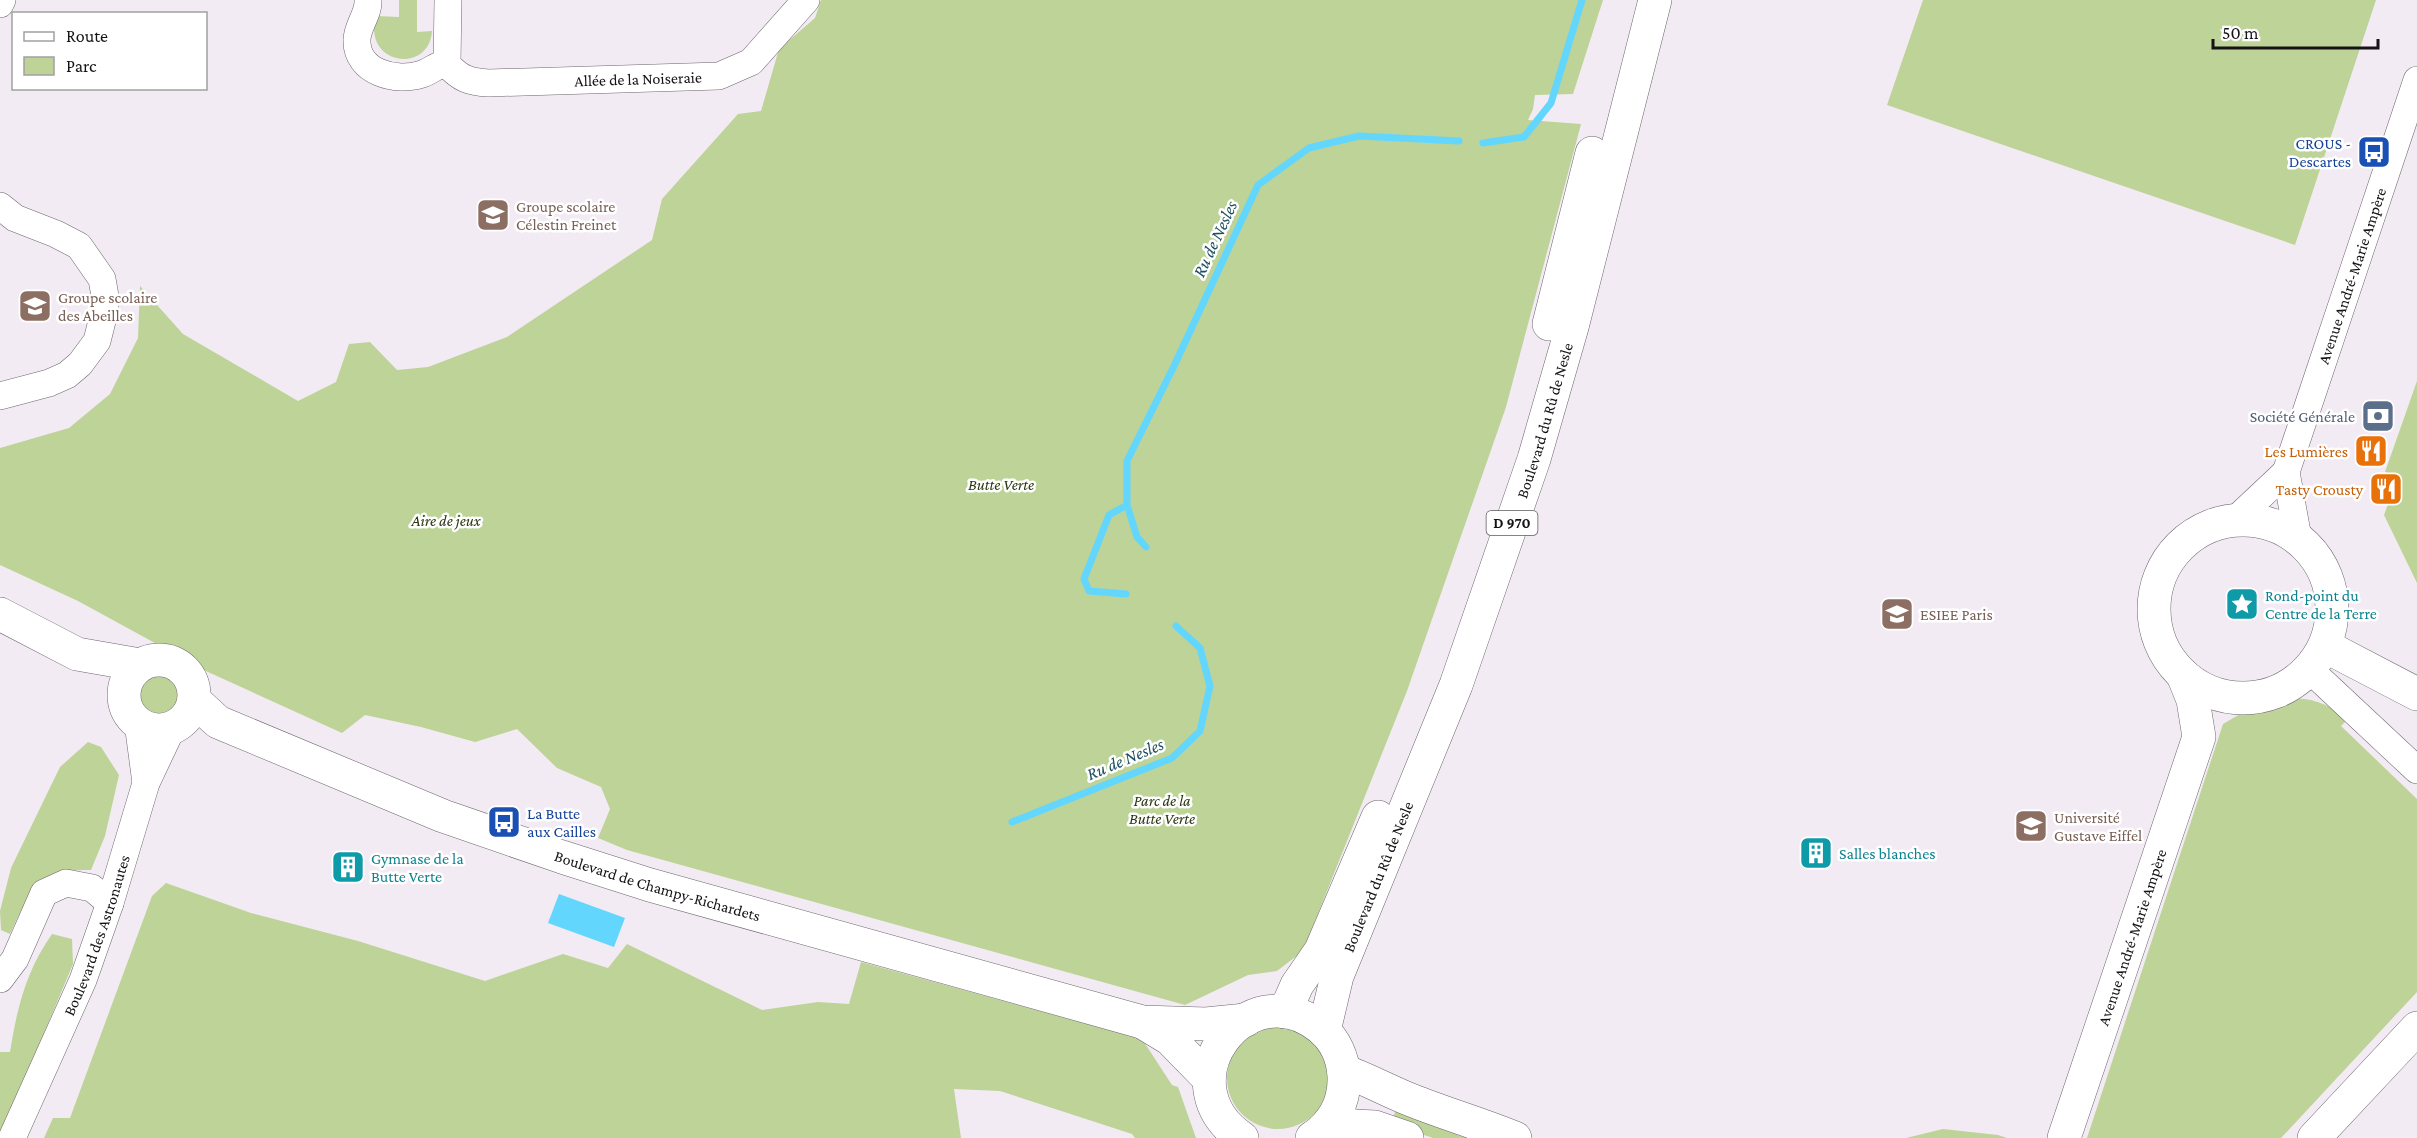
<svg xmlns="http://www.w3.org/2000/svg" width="2417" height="1138" font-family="'Crimson Pro',serif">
<rect width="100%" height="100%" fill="#f3ebf3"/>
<path fill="#bdd397" d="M399,0H417V32L432,31C429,75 362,65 376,16L399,17Z
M821,0H1603L1573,94L1535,95L1533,109L1528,120L1581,124L1506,407L1407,691L1303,951L1277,971L1248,975L1185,1005L627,850L598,838L610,809L601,787L557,768L517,729L475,742L421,727L365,715L342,733L208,672L78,601L0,565V448L69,428L110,394L138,338L140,286L183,334L298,401L336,382L349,344L370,342L397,370L428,367L507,337L652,240L662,199L738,114L761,111L779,49L815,18Z
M1923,0H2376L2295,245L1887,105Z
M2417,381V583L2384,515L2398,477L2385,472Z
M139 695a20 20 0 1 1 40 0a20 20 0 1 1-40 0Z
M2292,698C2315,699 2330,704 2347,720L2341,726L2417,799V992L2281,1138H2087L2223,724L2252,707Z
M88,742L101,747L119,775L105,836L91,870C37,869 31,890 10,934L1,930L0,911L11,868L60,767Z
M166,883L251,913L358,941L485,981L563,954L608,968L627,944L762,1010L818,1002L849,1004L861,962L1142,1039L1172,1085L1178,1087L1196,1138H1135L1132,1134L1000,1091L954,1089L961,1138H44L53,1118H70L152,896Z
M52,934L72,939L73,964L0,1138V1052H10C17,1008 26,971 52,934Z
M1227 1078a51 51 0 1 1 102 0a51 51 0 1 1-102 0Z
M1397,1106L1488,1138H1433L1391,1124Z
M1943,1129L1998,1135L2007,1138H1906Z"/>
<path fill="#63d6fe" d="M559,894L625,918L614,947L548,923Z"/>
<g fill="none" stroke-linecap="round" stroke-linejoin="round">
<path stroke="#63d6fe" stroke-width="7" d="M1483,143L1524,137L1551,103L1582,0
M1146,547L1137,537L1127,505V461L1174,366L1258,185L1309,148L1359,136L1459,141
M1126,594L1089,591L1084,579L1109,515L1127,505
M1012,822L1172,758L1200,731L1210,686L1200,648L1176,626"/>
<defs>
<g id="street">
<path d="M368,0C369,14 357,26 357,40C356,72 396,83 422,74C432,71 436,64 447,64"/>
<path id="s1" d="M448,0L447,64C460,79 470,82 489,83L719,76L751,62L806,0"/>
<path d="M0,4L2,0"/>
<path d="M0,206L15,218L56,234L79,246L102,279L105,296V309L97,341L80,364L67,375L49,383L0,396"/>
<path d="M2236,519L2286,472"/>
<path id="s2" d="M2298,538L2286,472L2417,80"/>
<path d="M2309,669L2417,770"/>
<path d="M138,723L146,783"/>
<path d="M0,979L15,959L44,893L66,883L92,888L110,903"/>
<path id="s3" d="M12,1138L83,980L110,903L146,783L172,728"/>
</g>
<g id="secondary">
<circle cx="2243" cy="609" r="89"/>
<path d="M0,614L77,654L140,665"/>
<path d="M2325,646L2417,694"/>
<circle cx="159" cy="695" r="35"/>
<path id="s4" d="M194,700L218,722L443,816L562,857L650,885L1142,1022L1206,1024L1246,1020"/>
<path d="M1142,1022L1170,1039L1209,1079"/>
<path d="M1344,1071C1367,1079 1388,1091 1411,1100C1446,1114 1481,1124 1515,1138"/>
<path d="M1332,1120L1354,1126L1375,1127L1407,1138"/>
<path id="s5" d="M2064,1138L2199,737L2193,700L2183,675"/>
<path d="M2314,1138L2417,1028"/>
</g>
<g id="primary">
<path d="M1549,324L1592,153"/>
<path d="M1285,1012L1297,985L1321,950L1378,817"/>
<path id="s6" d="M1324,1031L1337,976L1456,685L1534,459L1572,327L1655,0"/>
<path d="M1242,1138C1161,1082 1247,968 1321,1028C1335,1040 1343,1058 1344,1076C1345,1102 1333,1124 1312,1138"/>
</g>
</defs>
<use href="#street" stroke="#6d666d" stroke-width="28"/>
<use href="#secondary" stroke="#6d666d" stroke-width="34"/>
<use href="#primary" stroke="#6d666d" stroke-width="34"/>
<use href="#street" stroke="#fff" stroke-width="27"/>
<use href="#secondary" stroke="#fff" stroke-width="33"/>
<use href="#primary" stroke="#fff" stroke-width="33"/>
</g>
<defs>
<symbol id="bus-square" viewBox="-11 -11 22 22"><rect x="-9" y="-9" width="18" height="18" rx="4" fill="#1a4fb4" stroke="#fff"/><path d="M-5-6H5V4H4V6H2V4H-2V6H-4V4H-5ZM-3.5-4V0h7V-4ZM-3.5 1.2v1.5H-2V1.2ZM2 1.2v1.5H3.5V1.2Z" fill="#fff"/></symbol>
<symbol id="school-square" viewBox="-11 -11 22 22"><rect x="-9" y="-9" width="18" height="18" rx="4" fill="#8d6e63" stroke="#fff"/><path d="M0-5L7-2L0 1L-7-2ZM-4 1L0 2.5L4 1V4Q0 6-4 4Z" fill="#fff"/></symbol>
<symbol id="bank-square" viewBox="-11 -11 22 22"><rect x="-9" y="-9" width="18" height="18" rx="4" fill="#5c6f8a" stroke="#fff"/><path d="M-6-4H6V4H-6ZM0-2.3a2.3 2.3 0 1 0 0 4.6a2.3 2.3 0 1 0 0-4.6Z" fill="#fff"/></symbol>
<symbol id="restaurant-square" viewBox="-11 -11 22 22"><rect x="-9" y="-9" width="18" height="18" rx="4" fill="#e8710a" stroke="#fff"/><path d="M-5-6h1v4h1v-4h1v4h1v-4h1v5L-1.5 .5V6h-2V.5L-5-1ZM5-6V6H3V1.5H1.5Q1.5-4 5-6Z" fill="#fff"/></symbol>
<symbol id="sight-square" viewBox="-11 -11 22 22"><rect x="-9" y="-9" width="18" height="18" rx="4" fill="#0f9aa8" stroke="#fff"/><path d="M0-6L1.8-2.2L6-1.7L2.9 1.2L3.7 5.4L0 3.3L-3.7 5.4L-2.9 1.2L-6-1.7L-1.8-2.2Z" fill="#fff"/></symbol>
<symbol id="university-square" viewBox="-11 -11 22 22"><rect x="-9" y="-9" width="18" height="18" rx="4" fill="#8d6e63" stroke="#fff"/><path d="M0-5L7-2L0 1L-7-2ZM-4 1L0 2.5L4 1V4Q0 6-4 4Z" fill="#fff"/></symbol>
<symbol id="building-square" viewBox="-11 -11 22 22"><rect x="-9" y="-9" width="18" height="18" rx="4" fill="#0f9aa8" stroke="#fff"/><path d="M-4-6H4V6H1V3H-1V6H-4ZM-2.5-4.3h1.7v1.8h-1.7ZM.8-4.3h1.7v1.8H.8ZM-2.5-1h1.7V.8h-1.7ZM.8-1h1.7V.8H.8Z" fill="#fff"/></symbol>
</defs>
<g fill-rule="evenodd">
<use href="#bus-square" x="2355" y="133" width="38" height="38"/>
<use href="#school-square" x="474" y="196" width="38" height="38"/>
<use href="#school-square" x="16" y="287" width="38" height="38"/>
<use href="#bank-square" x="2359" y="397" width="38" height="38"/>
<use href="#restaurant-square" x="2352" y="432" width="38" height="38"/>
<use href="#restaurant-square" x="2367" y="470" width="38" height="38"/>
<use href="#sight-square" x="2223" y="585" width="38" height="38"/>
<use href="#university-square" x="1878" y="595" width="38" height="38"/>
<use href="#bus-square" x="485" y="803" width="38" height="38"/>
<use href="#university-square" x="2012" y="807" width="38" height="38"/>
<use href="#building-square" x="1797" y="834" width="38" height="38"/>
<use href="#building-square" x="329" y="848" width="38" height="38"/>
</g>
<g text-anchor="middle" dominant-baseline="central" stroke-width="5" stroke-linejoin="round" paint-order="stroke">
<rect fill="#fff" stroke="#5c5a5c" stroke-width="1.5" x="1486.5" y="511" width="51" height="24" rx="4.5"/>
<g font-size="15" font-weight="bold" fill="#161316">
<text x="1512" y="523">D 970</text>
</g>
<g font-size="16" fill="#161316" stroke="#fff">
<text stroke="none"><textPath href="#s1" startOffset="261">Allée de la Noiseraie</textPath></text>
<text stroke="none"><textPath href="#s2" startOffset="274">Avenue André-Marie Ampère</textPath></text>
<text stroke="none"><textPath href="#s6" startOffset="650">Boulevard du Rû de Nesle</textPath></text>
<text stroke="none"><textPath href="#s6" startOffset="164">Boulevard du Rû de Nesle</textPath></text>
<text stroke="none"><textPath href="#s4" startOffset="502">Boulevard de Champy-Richardets</textPath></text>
<text stroke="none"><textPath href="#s3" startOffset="220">Boulevard des Astronautes</textPath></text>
<text stroke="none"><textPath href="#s5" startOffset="212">Avenue André-Marie Ampère</textPath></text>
</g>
<g font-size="16" fill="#164399" stroke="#fff" text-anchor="end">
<text x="2351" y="143">CROUS -<tspan x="2351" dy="18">Descartes</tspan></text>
<text x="527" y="813" text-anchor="start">La Butte<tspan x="527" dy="18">aux Cailles</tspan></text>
</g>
<g font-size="16" fill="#785e54" stroke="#fff" text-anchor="start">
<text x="516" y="206">Groupe scolaire<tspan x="516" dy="18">Célestin Freinet</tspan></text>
<text x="58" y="297">Groupe scolaire<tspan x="58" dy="18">des Abeilles</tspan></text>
<text x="1920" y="614">ESIEE Paris</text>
<text x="2054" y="817">Université<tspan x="2054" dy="18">Gustave Eiffel</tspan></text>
</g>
<g font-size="16" fill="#4e5e75" stroke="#fff" text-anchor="end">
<text x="2355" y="416">Société Générale</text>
</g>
<g font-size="16" fill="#c56008" stroke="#fff" text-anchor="end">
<text x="2348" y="451">Les Lumières</text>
<text x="2363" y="489">Tasty Crousty</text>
</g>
<g font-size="16" font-style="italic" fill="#2b3713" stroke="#fff">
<text x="1001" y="484">Butte Verte</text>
<text x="446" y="520">Aire de jeux</text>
<text x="1162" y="800">Parc de la<tspan x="1162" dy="18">Butte Verte</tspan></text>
</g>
<g font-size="16" fill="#0d838f" stroke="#fff" text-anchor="start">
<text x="2265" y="595">Rond-point du<tspan x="2265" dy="18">Centre de la Terre</tspan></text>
<text x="1839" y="853">Salles blanches</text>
<text x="371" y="858">Gymnase de la<tspan x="371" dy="18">Butte Verte</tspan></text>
</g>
<g font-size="18" font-style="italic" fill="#1d4e5e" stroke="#fff">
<text transform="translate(1215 239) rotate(-65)">Ru de Nesles</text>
<text transform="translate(1125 759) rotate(-23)">Ru de Nesles</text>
</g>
</g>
<rect x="12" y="12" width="195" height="78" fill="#ffffff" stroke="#a2a1a2" stroke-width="1.5"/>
<rect x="24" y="32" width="30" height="9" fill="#ffffff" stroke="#a2a1a2" stroke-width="1.5"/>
<text x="66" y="42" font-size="18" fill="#161316">Route</text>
<rect x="24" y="57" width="30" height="18" fill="#bdd397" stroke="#a2a1a2" stroke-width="1.5"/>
<text x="66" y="72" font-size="18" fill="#161316">Parc</text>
<path d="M2213 39v9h165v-9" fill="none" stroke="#161316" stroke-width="3"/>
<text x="2222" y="39" font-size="18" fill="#161316" stroke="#ffffff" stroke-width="4.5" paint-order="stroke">50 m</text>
</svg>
